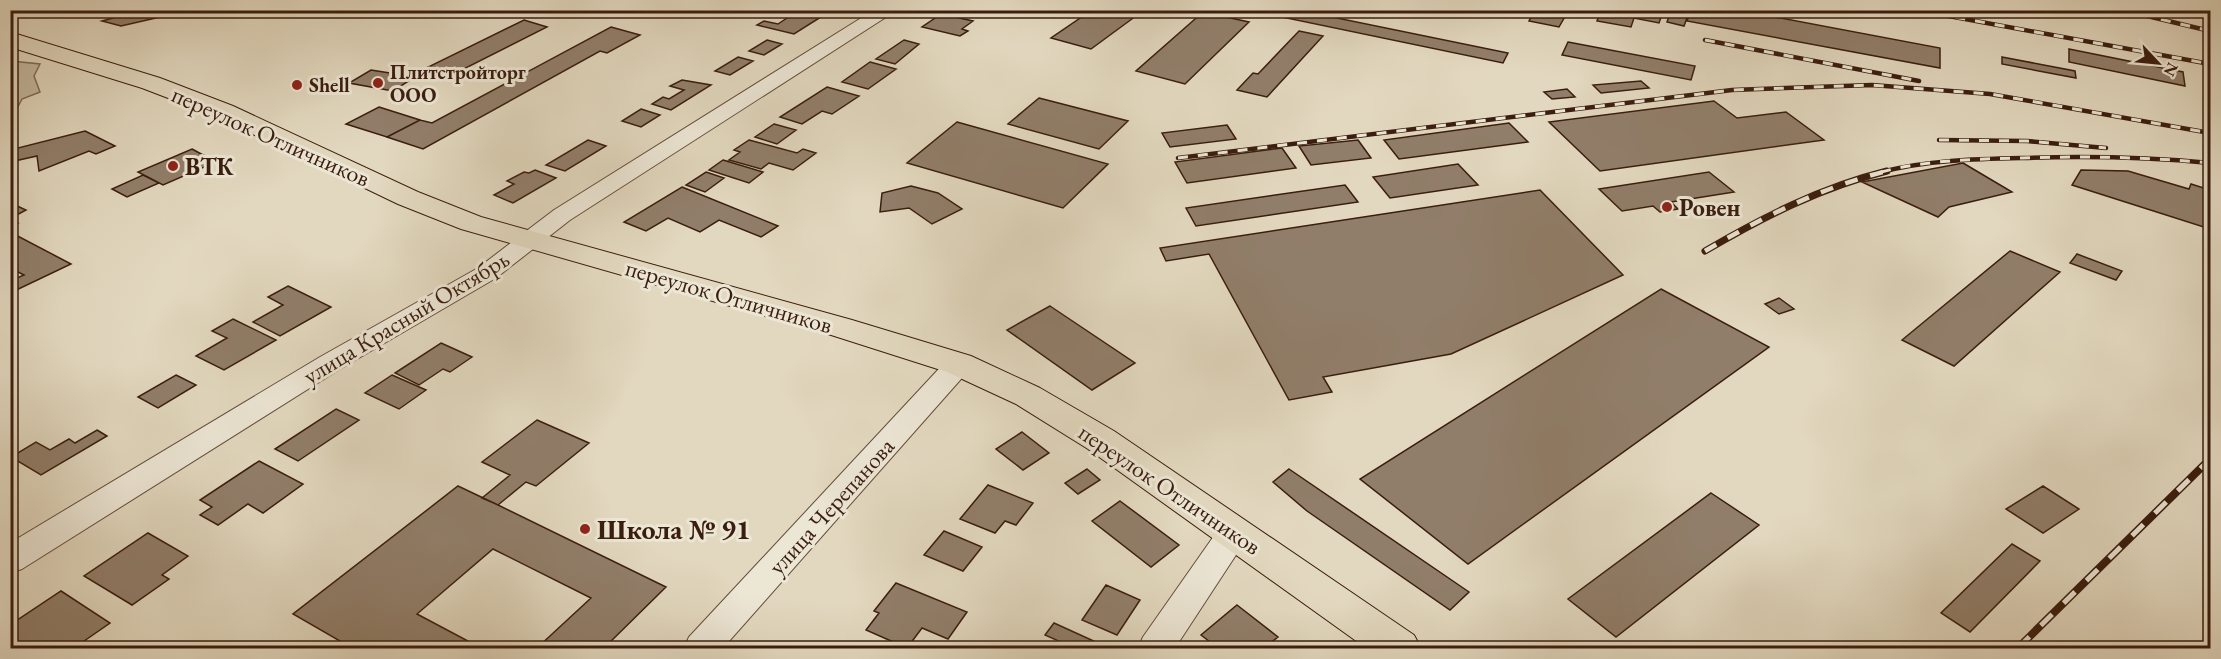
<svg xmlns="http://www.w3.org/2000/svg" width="2221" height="659" font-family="'EB Garamond',serif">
<rect width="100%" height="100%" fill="#e2d8bf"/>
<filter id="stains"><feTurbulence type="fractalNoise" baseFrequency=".00333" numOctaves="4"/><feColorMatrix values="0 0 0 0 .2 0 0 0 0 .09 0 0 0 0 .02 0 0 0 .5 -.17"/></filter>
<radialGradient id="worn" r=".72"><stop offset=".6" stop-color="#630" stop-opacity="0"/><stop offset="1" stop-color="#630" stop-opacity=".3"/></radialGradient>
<path fill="#c5b8a1" stroke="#806a58" stroke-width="1.5" d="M11,61L40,64L34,76L40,92L22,99L11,120Z"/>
<path fill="#917e6a" stroke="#3a1d0e" stroke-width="1.5" d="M142,10H191L121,26L102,21Z
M799,10L824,15L794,34L757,25L764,21L778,24Z
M1092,10H1144L1091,49L1051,38Z
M1248,10H1298L1508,53L1503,63Z
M1525,10H1552L1567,13L1559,27L1529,21L1532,15L1524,13Z
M1601,10H1622L1661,17L1659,23L1634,18L1631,27L1597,21Z
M1691,10H1738L1940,48V68L1687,21Z
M1671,11L1688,15L1684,26L1667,22Z
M1203,12L1249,22L1185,84L1136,71Z
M941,14L973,21L962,29L968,31L960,36L922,27Z
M524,20L547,27L442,80L418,72Z
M611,27L640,35L607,53L600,51L423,149L387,137L420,120L432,123Z
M1299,31L1323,36L1267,97L1237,90L1253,73L1258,74Z
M767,40L782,44L764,55L749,51Z
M904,40L919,44L895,64L876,59Z
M1568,42L1695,66L1691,80L1562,55Z
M2069,49L2183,72L2185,86L2069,62Z
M738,57L753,61L730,75L715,71Z
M2002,57L2075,71L2076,78L2002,64Z
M870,62L896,69L868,89L842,82Z
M371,70L415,77L393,91L349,83Z
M682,80L711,85L671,110L652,104L663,97L669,99L684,90L670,86Z
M1641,81L1649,88L1601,93L1593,85Z
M827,87L859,96L832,114L822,111L802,124L780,117Z
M1567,89L1575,97L1552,99L1544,92Z
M1039,98L1128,121L1099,149L1008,124Z
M1714,101L1737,118L1786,112L1824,140L1600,171L1549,122Z
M379,107L420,120L387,137L346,124Z
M641,109L660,115L641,127L622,121Z
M957,122L1108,164L1063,208L907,163Z
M1509,123L1528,142L1399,159L1384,140Z
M774,124L796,130L777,144L755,137Z
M1227,125L1236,139L1170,147L1162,133Z
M85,131L115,146L96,154L89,151L39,171L37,156L10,162V150Z
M588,140L606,146L565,171L546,165Z
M749,140L797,153L803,149L816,153L793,170L769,163L761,169L729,160L740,152L734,150Z
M1358,140L1371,158L1311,165L1299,146Z
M1282,148L1296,168L1187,183L1175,162Z
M192,149L216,162L163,185L138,172Z
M723,160L763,172L749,183L709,170Z
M1963,163L2012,192L1949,207L1938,217L1862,182Z
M1458,164L1478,185L1390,198L1373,177Z
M535,170L556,178L513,203L494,195L514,184L507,181L524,172L529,173Z
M2081,170L2128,171L2189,189L2191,184L2210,190V229L2072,185Z
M706,172L724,178L705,192L686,185Z
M1709,172L1734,192L1671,202L1678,209L1660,212L1653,206L1622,211L1599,189Z
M143,175L159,183L127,197L112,189Z
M1345,185L1358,202L1196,226L1186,208Z
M911,186L938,193L962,209L932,224L909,208L880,212L882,193Z
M682,187L778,226L761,237L719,220L700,232L668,218L646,231L624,222Z
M1540,190L1623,275L1451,354L1323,377L1332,392L1289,400L1209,254L1166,261L1160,248Z
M15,205L26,210L11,218L18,223L10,226V206Z
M10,232L71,264L10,293V281L24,275L10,268Z
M2010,251L2060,272L1954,366L1902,340Z
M2077,254L2122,271L2116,280L2070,263Z
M288,286L331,307L280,336L253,322L283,305L268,297Z
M1661,289L1769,347L1468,564L1360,479Z
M1779,298L1794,309L1779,314L1765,304Z
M1050,306L1135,363L1092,390L1007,330Z
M233,319L276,340L224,370L196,356L227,338L212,331Z
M441,343L472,357L450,372L443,369L419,385L395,373Z
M176,375L196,385L158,408L138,397Z
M392,375L426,390L399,409L365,393Z
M336,409L359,420L298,461L275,449Z
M537,420L589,443L536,486L526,482L498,505L482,498L510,475L482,462Z
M97,430L107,436L41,475L11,457L36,442L50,450L69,439L75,443Z
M1022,432L1049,453L1023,470L996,449Z
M259,461L303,484L263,513L248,504L218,525L200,515L212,507L200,500Z
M1087,469L1100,480L1078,494L1065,483Z
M1289,469L1469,592L1450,610L1307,511L1273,482Z
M988,485L1033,503L1016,525L1005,521L995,533L960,519Z
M458,486L498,505L666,587L604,648H537L591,598L493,549L417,614L481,648H352L293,614Z
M2043,486L2079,509L2043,533L2006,509Z
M1711,493L1759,525L1616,637L1568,599Z
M1120,501L1179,545L1151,567L1092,521Z
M944,531L982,547L963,571L924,555Z
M148,533L188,556L162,575L169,579L132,605L84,576Z
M2012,544L2040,561L1970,632L1941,613Z
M896,583L967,612L948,639L922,628L907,648L866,630L879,613L874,611Z
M1106,585L1140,600L1117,635L1082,620Z
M61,591L110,623L74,648L68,645L62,648H10V625Z
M1237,605L1278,637L1264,648H1218L1201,635Z
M1054,623L1109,648H1069L1070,646L1045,635Z"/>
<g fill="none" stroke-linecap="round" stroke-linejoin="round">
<defs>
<path id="minor" d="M874,10H897L570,220L496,278L340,369L22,569L10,573V543L320,357L478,268L554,210Z
M959,355L969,358L973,364L969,370L723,648H684L689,637L949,358Z
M1235,520L1247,523L1251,532L1175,648H1138L1143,637L1223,523Z"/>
<path id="major" d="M10,32L160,78L233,106L418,192L481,217L852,320L971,356L1040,388L1114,431L1414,635L1421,648H1366L1088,449L1016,404L947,372L828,334L461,229L398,204L215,116L142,88L10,47Z"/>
</defs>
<use href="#minor" stroke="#644c3a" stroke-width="2"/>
<use href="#major" stroke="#3a1d0e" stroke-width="2"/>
<use href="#minor" fill="#ece6d5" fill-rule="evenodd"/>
<use href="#major" fill="#e2d8bf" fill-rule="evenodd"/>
<defs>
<path id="rail-far2" d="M1916,10L2210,64
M2122,10L2210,31
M1705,40L1919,81
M1939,140L2027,141L2106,148
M1178,158L1732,90L1872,85L1990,94L2210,133
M1881,172C1927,160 1975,159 2022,158C2085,156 2147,157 2210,163"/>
<path id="rail-far1" d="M1705,251C1763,217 1822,187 1887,171"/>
<path id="rail" d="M2018,648L2210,459"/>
</defs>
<use href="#rail-far2" stroke="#3a1d0e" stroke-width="4.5"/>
<use href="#rail-far1" stroke="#3a1d0e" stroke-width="7"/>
<use href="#rail" stroke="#3a1d0e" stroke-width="8"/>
<use href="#rail-far2" stroke="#ece6d5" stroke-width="3" stroke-dasharray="10" stroke-linecap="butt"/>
<use href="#rail-far1" stroke="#ece6d5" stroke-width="4.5" stroke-dasharray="13" stroke-linecap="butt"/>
<use href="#rail" stroke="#ece6d5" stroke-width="5" stroke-dasharray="16" stroke-linecap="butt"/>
</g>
<g fill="#8f2418" stroke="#ece6d5" stroke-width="2">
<circle cx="378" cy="83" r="6"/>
<circle cx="297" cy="85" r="6"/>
<circle cx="173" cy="166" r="6"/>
<circle cx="1667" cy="207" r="6"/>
<circle cx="585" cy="529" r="6"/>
</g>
<g text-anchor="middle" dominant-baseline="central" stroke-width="6" stroke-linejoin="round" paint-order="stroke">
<g font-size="20" font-weight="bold" fill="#3a1d0e" stroke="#ece6d5" text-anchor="start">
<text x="390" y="72">Плитстройторг<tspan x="390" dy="23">ООО</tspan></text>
<text x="309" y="85">Shell</text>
</g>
<g font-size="24" fill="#3a1d0e" stroke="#ece6d5">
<text transform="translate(271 136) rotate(24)">переулок Отличников</text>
<text transform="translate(729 296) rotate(16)">переулок Отличников</text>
<text transform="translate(406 317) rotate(-31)">улица Красный Октябрь</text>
<text transform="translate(1170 489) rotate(34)">переулок Отличников</text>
<text transform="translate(831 506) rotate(-48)">улица Черепанова</text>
</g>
<g font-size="24" font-weight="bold" fill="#3a1d0e" stroke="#ece6d5" text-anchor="start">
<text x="185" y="166">ВТК</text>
<text x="1679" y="207">Ровен</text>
</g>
<g font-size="28" font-weight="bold" fill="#3a1d0e" stroke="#ece6d5" text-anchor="start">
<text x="597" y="529">Школа № 91</text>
</g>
</g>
<rect width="2221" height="659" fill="none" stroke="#e2d8bf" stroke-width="36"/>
<rect x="12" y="12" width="2197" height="635" fill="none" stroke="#3a1d0e" stroke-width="3"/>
<rect x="18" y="18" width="2185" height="623" fill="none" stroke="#3a1d0e" stroke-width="1.5"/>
<g transform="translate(2158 63) rotate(116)" stroke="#ece6d5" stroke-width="4.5" paint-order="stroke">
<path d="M0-4.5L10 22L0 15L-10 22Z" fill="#3a1d0e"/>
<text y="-9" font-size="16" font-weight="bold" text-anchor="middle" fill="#3a1d0e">N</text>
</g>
<rect width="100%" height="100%" filter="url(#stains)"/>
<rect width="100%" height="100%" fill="url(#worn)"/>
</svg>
